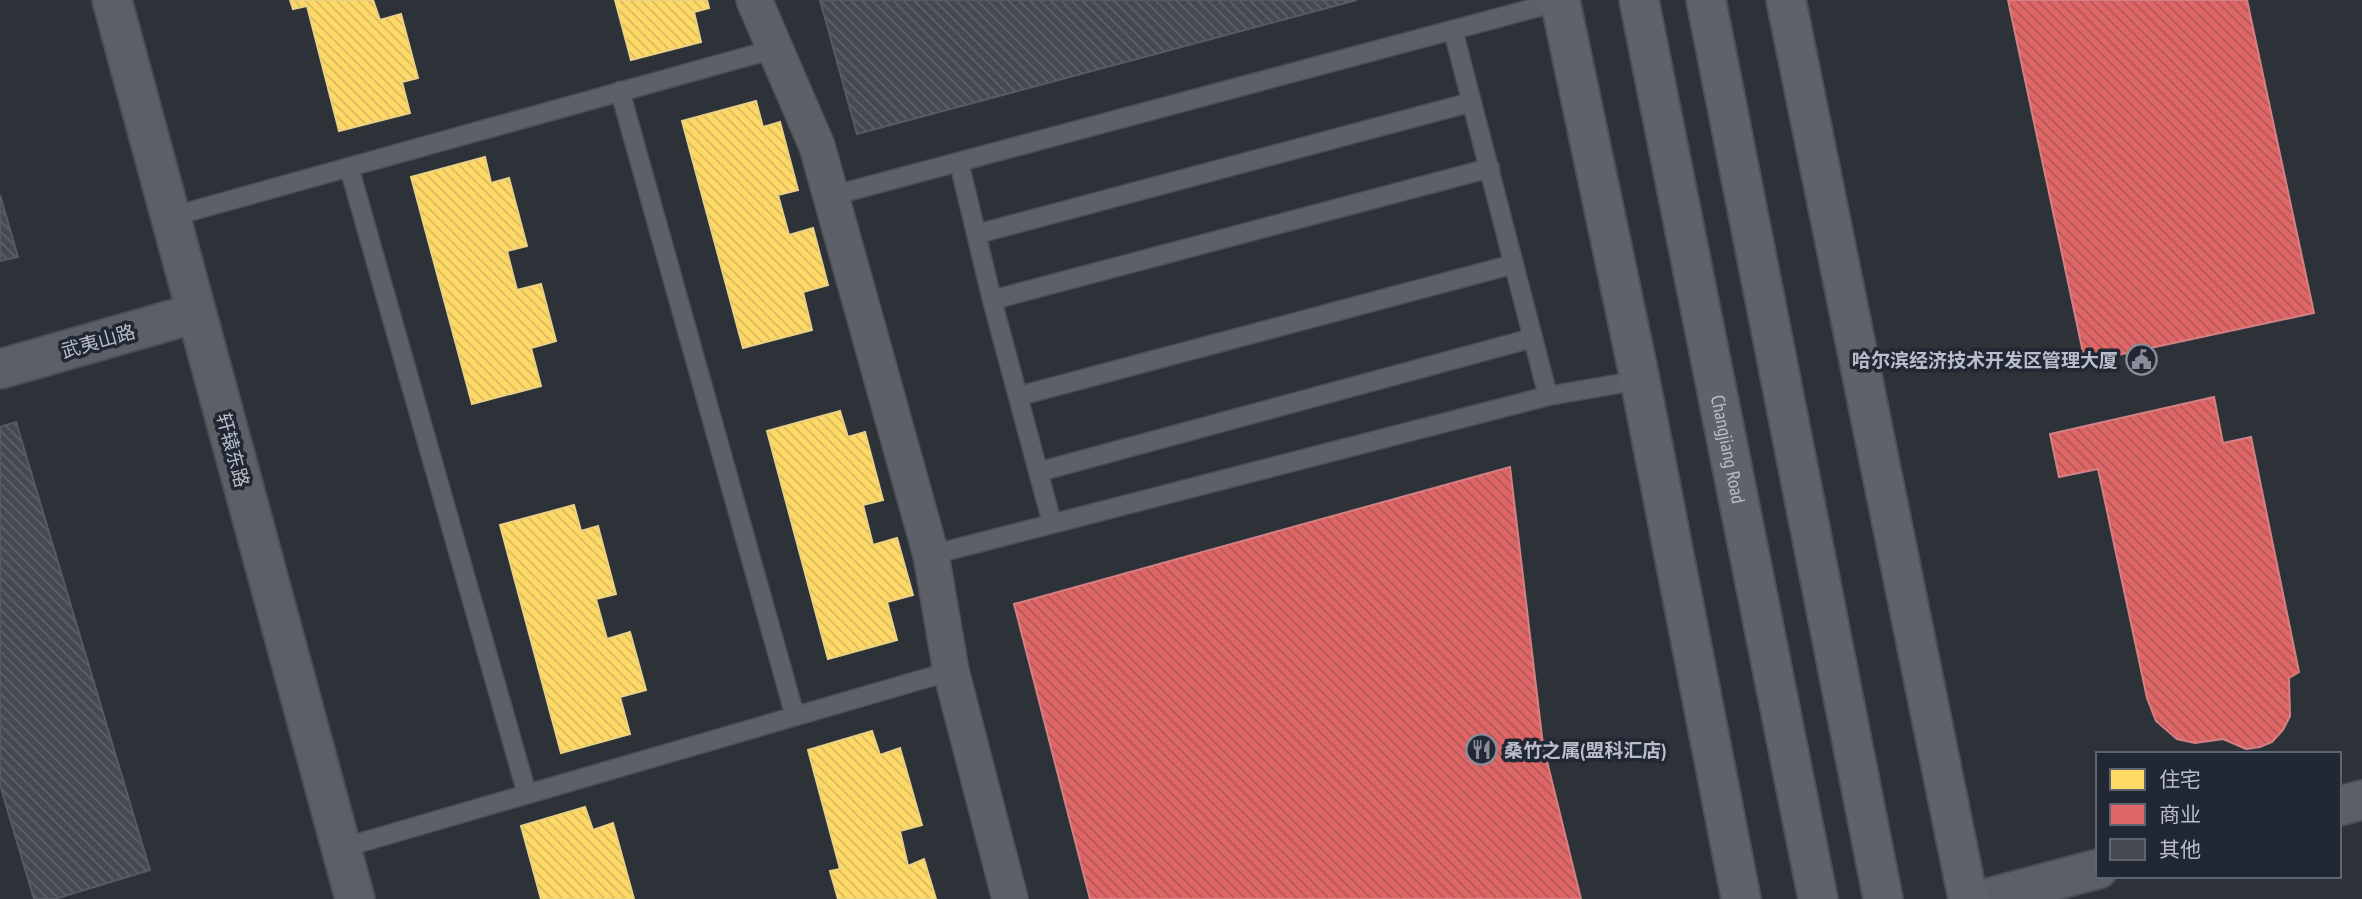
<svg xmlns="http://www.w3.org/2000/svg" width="2362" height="899" font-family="'PT Sans Narrow','Noto Sans SC',sans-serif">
<defs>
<pattern id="homes-back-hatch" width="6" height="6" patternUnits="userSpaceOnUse" patternTransform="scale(1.75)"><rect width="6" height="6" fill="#ffd966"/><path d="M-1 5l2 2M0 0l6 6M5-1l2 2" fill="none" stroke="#d7b95e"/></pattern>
<pattern id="shops-back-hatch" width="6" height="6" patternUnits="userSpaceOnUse" patternTransform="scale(1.75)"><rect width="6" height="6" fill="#e06666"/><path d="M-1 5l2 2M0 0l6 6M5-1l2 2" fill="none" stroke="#ae5859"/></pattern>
<pattern id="building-back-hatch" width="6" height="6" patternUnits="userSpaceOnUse" patternTransform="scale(1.75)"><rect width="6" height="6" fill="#454950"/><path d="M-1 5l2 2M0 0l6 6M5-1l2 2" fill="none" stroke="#5e6168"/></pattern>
</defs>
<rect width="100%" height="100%" fill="#2d3239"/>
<path fill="url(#homes-back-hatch)" stroke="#ead184" stroke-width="2" d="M290,0H373L380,20L401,14L418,78L402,82L410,113L339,131L307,6L293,9Z
M615,0H707L709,8L694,12L701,42L631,60Z
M756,101L763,127L780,122L798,190L778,195L789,235L813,228L828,285L803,292L812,330L743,348L682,121Z
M485,157L491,183L509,178L527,246L507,251L517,290L541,284L556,341L531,348L541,386L472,404L411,177Z
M840,411L848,437L865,432L883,500L863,505L873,545L897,538L913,595L887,602L897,640L828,659L767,431Z
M574,505L581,531L598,526L616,594L596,599L607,639L630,632L646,690L620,697L630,734L561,753L500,525Z
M872,731L880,755L900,748L922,825L900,831L908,866L924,859L936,899H838L830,871L840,869L808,750Z
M585,807L593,830L613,823L634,899H541L521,826Z"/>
<path fill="url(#shops-back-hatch)" stroke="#d48084" stroke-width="2" d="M2008,0H2247L2314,313L2085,362Z
M2214,397L2223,443L2251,437L2299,672L2289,678L2290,716L2283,730L2272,742L2260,747L2246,749L2223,739L2195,743L2177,739L2156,721L2147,698L2098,469L2059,477L2050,434Z
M1510,467L1543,745L1581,899H1090L1014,604Z"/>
<path fill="url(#building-back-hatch)" stroke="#565a61" stroke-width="2" d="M820,0H1357L857,134Z
M0,195L18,257L0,261Z
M16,422L150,870L55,899H34L0,785V427Z"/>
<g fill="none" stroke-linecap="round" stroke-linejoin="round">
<defs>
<path id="lane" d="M1453,30L1548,396
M620,91L795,716
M959,162L992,300L1052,523
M349,167L527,794
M831,196L1561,1
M170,217L774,49
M977,234L1472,102
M992,300L1490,168
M1019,396L1514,264
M1038,472L1533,338
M931,555L1548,396L1640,380
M342,848L951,671"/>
<path id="street" d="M754,0L817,146L931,555L951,671L1010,899"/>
<path id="secondary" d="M112,0L355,899
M0,369L196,313
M2339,806L2362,800
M1984,899L2098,869"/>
<g id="primary">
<path d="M1560,0L1640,380L1741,899"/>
<path id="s1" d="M1639,0L1818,899"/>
<path d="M1706,0L1883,899"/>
<path d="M1786,0L1968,899"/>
</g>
</defs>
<use href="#lane" stroke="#4b4e54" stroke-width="21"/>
<use href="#street" stroke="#4b4e54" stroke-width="38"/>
<use href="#secondary" stroke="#4b4e54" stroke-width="42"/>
<use href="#primary" stroke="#4b4f56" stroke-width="42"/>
<use href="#lane" stroke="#5e6067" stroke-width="18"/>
<use href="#street" stroke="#5e6067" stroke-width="35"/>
<use href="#secondary" stroke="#5c5f66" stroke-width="38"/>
<use href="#primary" stroke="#5f6369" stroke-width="38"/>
</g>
<defs>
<symbol id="civic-ring" viewBox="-11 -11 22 22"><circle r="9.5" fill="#212834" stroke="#888d97" stroke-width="1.5"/><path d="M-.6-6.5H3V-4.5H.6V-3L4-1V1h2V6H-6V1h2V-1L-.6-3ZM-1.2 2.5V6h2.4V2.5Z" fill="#888d97"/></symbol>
<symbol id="restaurant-ring" viewBox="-11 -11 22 22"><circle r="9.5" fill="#212834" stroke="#888d97" stroke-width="1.5"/><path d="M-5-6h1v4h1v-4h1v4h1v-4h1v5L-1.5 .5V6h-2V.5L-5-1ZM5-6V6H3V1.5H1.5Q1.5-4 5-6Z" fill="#888d97"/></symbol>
</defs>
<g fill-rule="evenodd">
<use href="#civic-ring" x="2124" y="342" width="35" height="35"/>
<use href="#restaurant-ring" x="1464" y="732" width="35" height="35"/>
</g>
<g text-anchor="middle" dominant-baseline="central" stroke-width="7" stroke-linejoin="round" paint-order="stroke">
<g font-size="19" fill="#b9bec9" stroke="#212834">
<text transform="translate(98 341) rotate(-16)">武夷山路</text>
<text stroke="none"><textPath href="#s1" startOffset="458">Changjiang Road</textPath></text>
<text transform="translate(233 450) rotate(75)">轩辕东路</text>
</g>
<g font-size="19" font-weight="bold" fill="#b9bec9" stroke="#212834" text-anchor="end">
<text x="2118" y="360">哈尔滨经济技术开发区管理大厦</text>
<text x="1504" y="750" text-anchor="start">桑竹之属(盟科汇店)</text>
</g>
</g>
<rect x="2096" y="752" width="245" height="126" fill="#212834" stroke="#5e6470" stroke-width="2"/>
<rect x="2110" y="769" width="35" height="21" fill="#ffd966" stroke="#5e6470" stroke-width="2"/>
<text x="2159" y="787" font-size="21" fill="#b9bec9">住宅</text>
<rect x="2110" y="804" width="35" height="21" fill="#e06666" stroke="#5e6470" stroke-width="2"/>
<text x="2159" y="822" font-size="21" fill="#b9bec9">商业</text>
<rect x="2110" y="839" width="35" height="21" fill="#454950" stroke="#5e6470" stroke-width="2"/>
<text x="2159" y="857" font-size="21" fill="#b9bec9">其他</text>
</svg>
